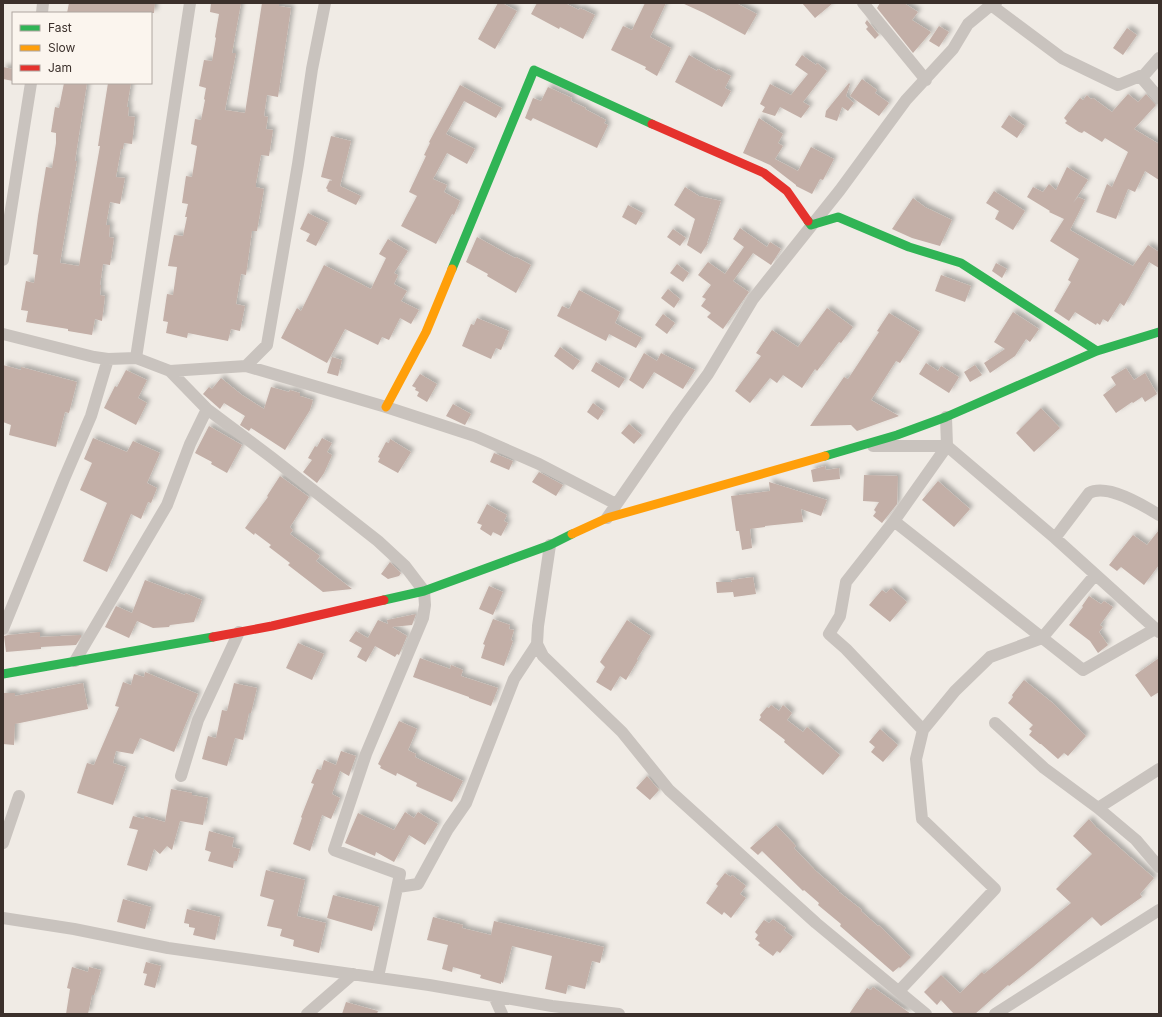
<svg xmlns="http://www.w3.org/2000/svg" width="1162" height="1017" font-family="Inter,sans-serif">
<defs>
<filter id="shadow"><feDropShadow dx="3.5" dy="-3.5" stdDeviation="2" flood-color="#0004"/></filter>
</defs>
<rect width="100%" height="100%" fill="#f0ebe5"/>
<path fill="#c3afa7" filter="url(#shadow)" d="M69,3H155L154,13H67Z
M211,3H241L232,53H236L225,110L245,113L262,3H279V6L291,8L278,97L267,95L264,116L268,117L266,129L273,130L269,156L261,155L256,183V187L264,189L257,231H252L246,275L241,274L236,304L245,306L240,331L231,329L228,341L188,333L187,338L166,333L168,322L163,321L167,294L173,295L177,267L168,266L174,235L183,236L187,217H185L188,204L182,203L186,176L192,177L197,146L191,144L195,119L201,120L205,100L204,99L206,88L199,86L204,60L212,61L216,38L215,37L219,14L210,12Z
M498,3H502L517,11L495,49L478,39Z
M537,3H565L579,10L580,8L595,15L583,39L560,27L559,29L531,14Z
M645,3H666L650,37L671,48L657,76L645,69L646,67L611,50L623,26L632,30Z
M682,3H736L757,14L745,35L704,13Z
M802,3H833L815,18Z
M880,3H904L918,12L912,20L931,32L913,53L877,8Z
M867,20L879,35L875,39L866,29L868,27L865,23Z
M939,26L949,32L939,47L929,41Z
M1127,28L1137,35L1123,55L1113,48Z
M689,55L717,71L718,69L731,76L725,88L731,91L722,107L675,82Z
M802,55L816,65L817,63L827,71L803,102L810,106L801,118L780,107L775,116L762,112L765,107L760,104L770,84L791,95L808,74L795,65Z
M3,67L13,69V81L3,79Z
M862,79L877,90L875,93L889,103L879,116L850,96Z
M64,83H87L75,161H77L60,263L79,266L100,146H98L108,83H131L127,107H129L128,116L135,117L132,144L124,143L123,149H121L116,177L125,178L120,204L110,202L106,225H110L109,237L114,238L110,265L103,264L100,285H101L100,295L105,296L102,321L95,319L92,335L68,331V329L26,322L28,311L21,310L26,281L34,283L38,255L33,254L38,216L46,167L52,168L56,143V133L51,132L55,107L59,108Z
M849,83L850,84L846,96L854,103L848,111L842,107L837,121L825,117L826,111Z
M460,85L502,108L496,118L464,101L446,134L475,149L467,164L447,153L433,179L447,185L444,192L460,201L454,215L452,214L436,244L401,226L417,196L409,192L426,156L424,155L430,143L429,142Z
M548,87L572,98L571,101L586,108L585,109L606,120L604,123L608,125L597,148L533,118L531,121L525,118L533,98L541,101Z
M1128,94L1138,102L1146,94L1156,105L1134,129L1159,144V180L1145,171L1135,192L1128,189L1116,219L1096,212L1107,184L1112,187L1128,152L1105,138L1102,142L1084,131L1082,133L1079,132L1065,123L1067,121L1064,118L1080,98L1083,100L1087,95L1091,99L1093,98L1112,112Z
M1009,115L1025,126L1017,138L1001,127Z
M759,118L783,134L778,143L783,146L775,159L798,171L811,147L834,159L823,180L820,179L812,194L796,186V185L770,165L743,153Z
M331,136L351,141L340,186L361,196L356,205L327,191L328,190L326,188L330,180L331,181L332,180L321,177Z
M1067,167L1088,180L1073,203L1078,197L1085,200L1070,230L1133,266L1148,245L1159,252V268L1149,262L1124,306L1120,303L1108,322L1103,319L1100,325L1097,323L1096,325L1075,312L1069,321L1054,311L1071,282L1068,280L1079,259L1050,241L1064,219L1049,212L1050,211L1027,197L1033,187L1043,192L1049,184L1056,190Z
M685,187L699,196L721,201L707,243H708L701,254L687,245L695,219L674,205Z
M994,191L1025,211L1013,230L995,219L999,211L986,203Z
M913,198L925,207L952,220L940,246L912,238L892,229Z
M628,205L643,213L636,225L622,217Z
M308,213L328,223L316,246L306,241L310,234L300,229Z
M740,228L767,247L770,242L781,249L771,265L753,253L733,281L749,292L723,329L707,317L711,313L701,306L706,299L702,297L711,285L698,275L708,262L725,274L744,247L733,239Z
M673,229L686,238L680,246L667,237Z
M477,237L515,258L516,257L531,265L516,293L487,276L488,274L466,262Z
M388,239L408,251L394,273L398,275L394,284L407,291L401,301L419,310L411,324L400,318L389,340L382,337L378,345L345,329L327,363L281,338L297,308L301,311L324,265L371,289L386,258L379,254Z
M996,263L1007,269L1002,278L992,271Z
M677,264L689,273L683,282L670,273Z
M941,275L971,286L965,302L935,291Z
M668,289L680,299L674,308L661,298Z
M579,290L620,312L615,323L642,338L636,348L609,334L606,341L557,316L562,306L569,309Z
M827,308L853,327L841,343L839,342L817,371L815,369L802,388L783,375L777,383L770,378L750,403L735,391L761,356L756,353L772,330L798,347Z
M1013,312L1039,329L1030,342L1026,339L1015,356L990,373L984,363L1005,349L994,342Z
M889,313L920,332L900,363L896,361L871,400L899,416L857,431L851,425L810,426L844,377L848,379L879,332L877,331Z
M663,314L675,323L667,334L655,325Z
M477,318L509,331L501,350L496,348L491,359L462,346L471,324L474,325Z
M560,347L580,361L573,370L554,356Z
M644,353L657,361L661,353L695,370L683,389L654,372L643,389L629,380Z
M332,357L342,360L338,376L327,373Z
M596,362L625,379L619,388L591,371Z
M926,363L938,371L941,366L959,377L949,393L919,374Z
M3,365L21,370V367L77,382L69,413L65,412L56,447L9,435L11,425L3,422Z
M975,365L982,375L970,382L964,372Z
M1126,368L1134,380L1145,373L1157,394L1145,402L1142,397L1133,403L1132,402L1116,413L1103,395L1116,385L1111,377Z
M126,370L147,380L138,398L147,403L136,425L104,408L115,386L117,387Z
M420,374L437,384L427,402L417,396L419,392L415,390L416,388L412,386Z
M221,378L242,395L264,409L271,387L289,392L290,390L300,393V396L313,400L310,410L285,450L251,428L249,431L240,425L245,416L224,403L220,409L203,394L209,387L212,389Z
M593,403L604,411L598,420L587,412Z
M453,404L471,414L465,425L446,416Z
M1041,408L1060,428L1034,452L1016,433Z
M629,424L642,435L634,444L621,433Z
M209,426L242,445L227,473L211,464L212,462L195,453Z
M93,438L127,452L133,441L160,453L147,483L157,488L151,503L148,502L141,519L131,514L107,572L83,561L107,503L80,490L92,463L84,459Z
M322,438L332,443L327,452L332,455L324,473L317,483L303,472L312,460L308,458L315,446L317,447Z
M390,439L411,452L398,473L378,462L380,458L378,457L386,442L389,443Z
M494,453L513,461L509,470L490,462Z
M825,466L826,470L839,468L840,479L813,482L811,470Z
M539,472L563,485L556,496L532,482Z
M864,475L898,476L897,504L882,523L873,516L876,512L874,510L879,502L863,501Z
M280,476L309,497L290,527L293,530L290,534L320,556L316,561L352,589L323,592L288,565L290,563L269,547L271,545L255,533L254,535L245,528L268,497L267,496Z
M938,481L970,509L954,527L922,500Z
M769,482L827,500L821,516L801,509L803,522L765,526V527L750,529L752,548L742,550L739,531H736L731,496L770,491Z
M487,504L507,515L504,521L508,523L501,536L493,532L491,536L480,529L482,525L477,523Z
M1159,530V565L1144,585L1121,567L1117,571L1109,565L1133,535L1147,545Z
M390,562L401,573L399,576L388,579L381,574Z
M753,577L756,594L734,597L733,592L717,593L716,582H732L731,580Z
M145,580L185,595V593L202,600L194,622L170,625L169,627L153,628L137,621L129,638L105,627L116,606L132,613Z
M489,586L503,592L493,615L479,609Z
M891,588L907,602L890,622L869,605L882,590L886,593Z
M1089,596L1101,604L1104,601L1113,607L1100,625L1103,627L1099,632L1108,645L1098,653L1090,641L1069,625L1083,607L1082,606Z
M416,614L412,625L392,627L407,636L399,655L397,654L395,657L375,646L366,662L357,657L362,648L349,641L356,631L368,638L378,620L388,624L387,620Z
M493,619L510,625L509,629L514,630L511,640L513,641L504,666L481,658L485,645L483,644Z
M627,620L651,636L637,659L638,660L626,680L620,676L611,691L596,682L605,667L600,662Z
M40,632V637L81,635V637L76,645L41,647V649L6,652L4,636L8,635Z
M298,643L324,654L312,680L286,668Z
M420,658L450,669L451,665L463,670L461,676L498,688L491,706L469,698V697L413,677Z
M1159,658V692L1151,697L1135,675Z
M145,672L198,694L174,752L140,738L133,754L116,751L113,763L126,767L113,805L77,793L87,763L94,765L119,707L115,706L123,682L131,685L134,674L144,677Z
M1024,680L1054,704L1086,736L1068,756L1064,753L1058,759L1041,744H1040L1029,735L1032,731L1029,729L1033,725L1008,703L1013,697L1012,695Z
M83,683L88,709L15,724L14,745L3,744V693H15V696Z
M234,683L257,688L251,713H249L243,740L235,738L227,766L202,759L208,736L216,738L222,710L227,711Z
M771,705L779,711L783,705L792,713L787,720L803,732L807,727L840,755L823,775L784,742L785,740L759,720L761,717L760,715L767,707L769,708Z
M399,721L417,729L408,750L416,754L415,757L463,781L452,802L416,786L417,783L397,773L396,776L380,768L381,766L378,764Z
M880,729L898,745L883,762L871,752L875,747L869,742Z
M341,751L356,756L349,776L340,771L332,794L340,798L331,819L322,815L310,851L293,844L302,818L301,817L314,784L311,783L317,769L321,770L324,760L336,765Z
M647,776L659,790L650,800L636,788Z
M171,789L192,793V795L208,798L203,825L180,821L172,850L167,846L160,854L154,849L147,871L127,865L138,830L129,828L133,816L144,819V816L165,822Z
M405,812L414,818L418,812L438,824L425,845L409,835L394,862L376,852L375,856L345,843L358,813L394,830Z
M1089,819L1096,827L1154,878L1140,894L1142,897L1101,926L1092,917L1033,967L1009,986L1008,985L975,1014H954L941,1000L937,1005L924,992L941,975L960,993L982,972L984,974L1071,903L1056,889L1092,854L1073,836Z
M776,825L796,846L794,848L816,871L839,891V892L862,910L861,911L878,926L879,925L911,957L900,968L899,967L893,972L840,926L841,924L818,905L819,903L804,890L803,891L762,851L758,855L750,848Z
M209,831L234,838L232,847L240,849L237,861H234L233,868L208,861L211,852L205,850Z
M266,870L305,880L297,916L326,923L319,953L293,946L294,940L280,936L282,929L267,926L274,900L260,896Z
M725,873L731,877L732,875L746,886L740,894L746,898L731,918L724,912L722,915L706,903L718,886L716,884Z
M333,895L379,907L372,931L327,918Z
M123,899L151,907L145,929L117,922Z
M187,909L220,917L215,940L193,935L195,928L189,927V924L184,923Z
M433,917L463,925L462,928L491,935L494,921L604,947L600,963L592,961L585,989L568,985L566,994L545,989L552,956L512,946L503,983L501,982V984L480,978L481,975L453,967L452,972L442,969L448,945L427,940Z
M773,919L786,928L784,930L793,937L780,953L777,951L773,956L758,945L760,943L755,939L758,935L755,932L764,920L769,923Z
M146,962L161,966L155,988L144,985L147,974L143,973Z
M72,967L88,972L89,967L101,970L94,995H92L88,1014H66L70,989L67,988Z
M873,987L911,1014H849L867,988L871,990Z
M346,1002L378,1011L377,1014H342Z"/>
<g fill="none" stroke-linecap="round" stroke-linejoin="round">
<path stroke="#c9c3be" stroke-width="12" d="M863,3L926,80
M991,3V5L1062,58L1118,85L1145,74L1159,58
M42,13L43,3
M1140,76L1159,98
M3,260L31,83
M3,334L94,357L108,359L136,358L170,371L246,366L267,345L298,164L312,69L325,3
M136,358L190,3
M246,366L386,407L475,436L539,464L616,504
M170,371L207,409L271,457L378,541L405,566L424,591L425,605L423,618L366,754L334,850L400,874L378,977
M946,417L947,446L1055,538L1159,632
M873,446H947
M607,518L678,415L708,374L753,299L840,190L906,100L953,49L968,24L991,5L996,3
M894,521L1083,670L1155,629
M1055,538L1089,493C1107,483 1143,505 1159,515
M550,545L538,626L537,644L543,656L622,732L669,790L816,923L926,1014
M3,629L64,479L91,416L108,359
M75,661L167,505L190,444L207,409
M995,723L1044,768L1098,808L1136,840L1159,867
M923,730L955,691L990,657L1042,638L1095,575
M181,776L198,720L239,632
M1098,808L1159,769
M3,843L19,796
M398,887L418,884L448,829L466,803L514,679L537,644
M3,918L74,929L168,948L429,985L552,1006L619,1014
M899,991L995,889L922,819L916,759L923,730L846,649L829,634L840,616L846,582L894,521L947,446
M494,996L502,1014
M307,1014L353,974
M995,1014L1159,910"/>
<path stroke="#30b455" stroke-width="9" d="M808,221L811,225L838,217L909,247L961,263L1097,351
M452,269L534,70L652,124
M825,456L897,435L946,417L1097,351L1159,332
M384,600L424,591L550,545L572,534
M3,674L213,637"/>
<path stroke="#ff9f0a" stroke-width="9" d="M386,407L426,332L452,269
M572,534L607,518L825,456"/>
<path stroke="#e5322d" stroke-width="9" d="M652,124L764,173L787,191L808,221
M213,637L272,626L384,600"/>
</g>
<rect width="1162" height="1017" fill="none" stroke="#3b302b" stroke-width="8"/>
<rect x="12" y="12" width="140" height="72" fill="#fbf5ee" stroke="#aea6a0"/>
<rect x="20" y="25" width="20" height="6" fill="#30b455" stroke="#aea6a0"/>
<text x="48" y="32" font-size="12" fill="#3b302b">Fast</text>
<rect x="20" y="45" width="20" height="6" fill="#ff9f0a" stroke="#aea6a0"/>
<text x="48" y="52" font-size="12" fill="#3b302b">Slow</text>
<rect x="20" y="65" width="20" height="6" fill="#e5322d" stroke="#aea6a0"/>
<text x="48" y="72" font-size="12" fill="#3b302b">Jam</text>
</svg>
